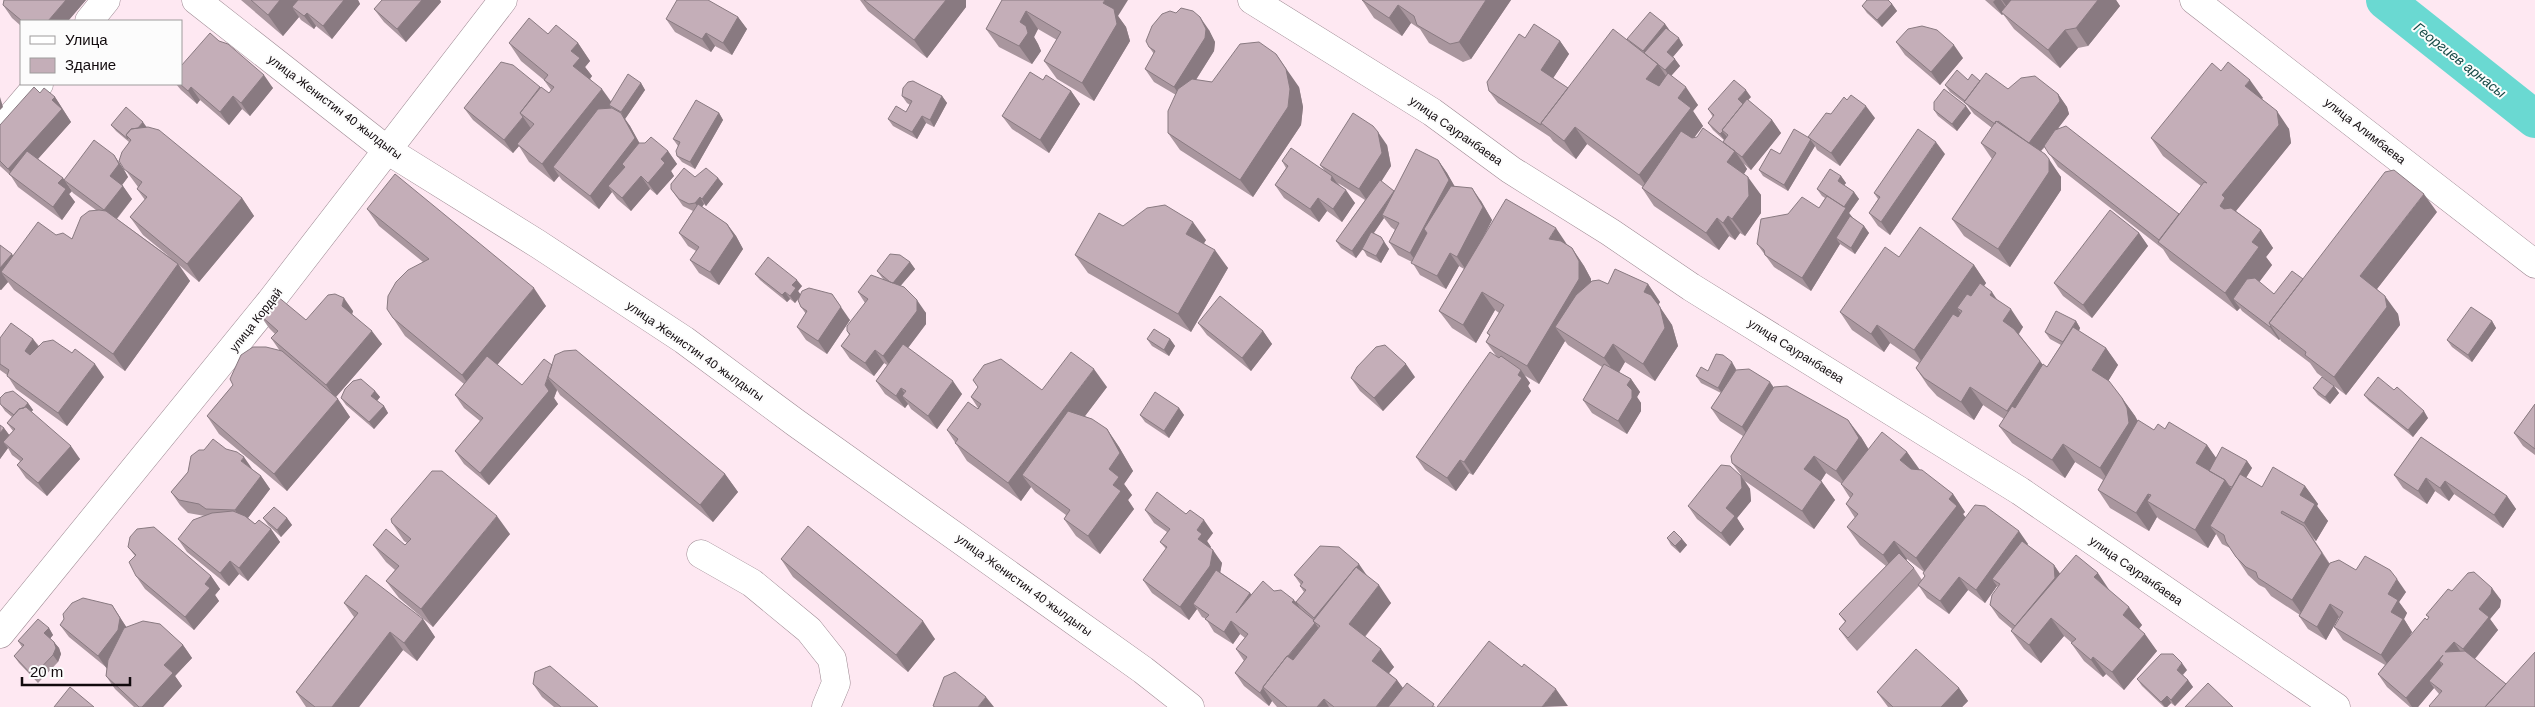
<svg xmlns="http://www.w3.org/2000/svg" width="2535" height="707" font-family="Arial,sans-serif">
<rect width="100%" height="100%" fill="#fee8f2"/>
<g fill="none" stroke-linecap="round" stroke-linejoin="round">
<path stroke="#6ad9d2" stroke-width="38" d="M2385,0L2535,119"/>
<defs>
<path id="minor" d="M196,0L387,150L538,244L684,340L796,423L1143,670L1190,707
M1252,0L1432,112L1511,170L1610,232L1691,287L2020,491L2336,707
M2194,0L2535,264
M89,21L106,0
M0,130L39,84
M701,554L752,583L809,630L832,659L836,683L826,707
M0,634L270,302L503,0"/>
</defs>
<use href="#minor" stroke="#9d8992" stroke-width="29"/>
<use href="#minor" stroke="#fff" stroke-width="28"/>
</g>
<path fill="#a9969e" fill-rule="evenodd" d="M4,0H86L68,21H21V26L12,18L3,5Z
M241,0H358L360,4L332,39L316,26L314,29L301,20L299,17L283,36Z
M382,0H440L441,2L406,42L384,22L374,9Z
M860,0H966V7L927,58L868,11Z
M1002,0L1118,16L1126,27L1130,41L1094,101L1057,79L1044,61L1057,40L1038,29L1034,37L1038,44L1041,51L1032,64L999,47L986,29Z
M1362,0H1511L1471,59L1463,62L1429,43L1420,29L1411,23L1402,36L1374,18Z
M1985,0H2116L2120,6L2088,46L2078,48L2060,68L2014,29L2003,14L2002,15Z
M1892,4L1897,11L1882,27L1867,13L1862,6Z
M738,17L747,29L732,55L715,46L711,52L675,32L666,19Z
M1665,24L1670,31L1683,45L1673,57L1680,66L1671,76L1698,105L1693,111L1703,126L1694,138L1725,144L1723,142L1724,140L1713,130L1708,123L1713,117L1708,109L1751,97L1748,100L1772,120L1781,133L1751,170L1744,164L1747,169L1744,174L1761,195V213L1745,236L1740,233L1735,240L1729,236L1719,250L1654,206L1642,188L1643,187L1587,144L1576,159L1553,141L1550,137L1498,103L1489,91L1525,38L1560,41L1569,54L1553,78L1568,88L1630,42L1627,39Z
M1209,30L1215,42L1214,51L1196,80L1212,82L1299,87L1303,107L1301,125L1253,197L1180,150L1168,133L1176,95L1154,82L1145,69L1154,54L1149,47Z
M548,34L578,43L590,61L585,67L592,76L590,79L611,102L641,83L645,90L625,119L624,118L630,126L639,143L668,151L677,164L671,171L674,176L657,195L650,189L631,211L617,199L612,192L599,209L562,180L559,176L554,182L529,162L519,146L513,153L473,120L464,108L540,87L549,93L551,90L544,80L521,61L509,43Z
M219,41L273,88L250,116L242,109L229,125L200,100L197,104L181,90L176,84H181Z
M1896,42L1963,58L1940,85L1905,55Z
M2221,71L2263,98L2261,99L2289,129L2291,143L2236,211L2261,230L2273,248L2266,257L2272,265L2259,282L2274,294L2437,212L2377,289L2398,314L2400,325L2346,395L2317,373L2310,363L2281,341L2280,339L2279,340L2242,311L2240,308L2237,311L2170,260L2163,249L2058,167L2045,147L2041,151L2061,177V190L2010,267L1964,236L1952,219L1992,159L1981,143L1992,128L1974,114L1967,105L1950,92L1945,85L1968,80L1980,81L2008,89L2058,94L2067,107L2069,114L2058,128L2179,214L2201,186L2163,156L2151,138Z
M1043,80L1071,91L1080,104L1049,153L1012,129L1002,116Z
M40,93L55,97L71,122L38,159L63,178L72,191L69,194L75,202L62,220L18,187L11,176L0,166V125Z
M902,96H942L947,103L934,127L926,123L917,139L893,126L888,119L906,112L910,105L907,103Z
M1934,110L1971,113L1957,131L1938,116Z
M719,113L723,120L695,169L682,162L677,156L678,146L673,139Z
M1831,114L1875,118L1840,166L1817,150L1815,146L1788,191L1763,176L1759,170L1780,154L1810,139L1808,137Z
M111,125L147,127L242,198L254,216L199,282L179,265L190,281L125,371L14,290L8,282L1,290H0V245L13,257L56,235L72,239L96,210L73,193L64,180L123,168L128,177L122,185L132,199L117,219L171,258L143,235L130,217L145,200L137,189L138,187L119,161L129,142L116,131Z
M1387,145L1391,166L1381,182L1394,191L1438,160L1447,173L1454,186L1481,201L1492,220L1485,234L1568,245L1572,248L1584,266L1591,279V282L1608,284H1648L1660,302L1658,305L1672,325L1678,346L1655,381L1625,362L1619,372L1631,379L1640,392L1637,397L1641,403V411L1627,434L1592,413L1583,400L1602,367L1568,345L1565,341L1539,384L1524,375L1530,383L1528,386L1531,391L1473,475L1469,473L1456,491L1425,470L1416,457L1497,357L1486,342L1490,336L1487,333L1499,313L1495,310L1476,343L1452,328L1439,311L1464,269L1459,266L1446,289L1420,275L1412,262L1398,255L1389,242L1395,230L1391,227L1384,218L1374,233L1381,237L1389,249L1381,263L1367,256L1363,249L1356,258L1341,248L1336,241L1365,200L1338,183L1355,203L1342,222L1327,211L1319,222L1284,198L1275,185L1286,168L1282,161L1324,170L1320,165Z
M1945,154L1890,235L1878,226L1869,213L1878,199L1874,193Z
M1841,176L1846,183L1844,185L1854,192L1859,199L1849,213L1853,218L1864,226L1869,233L1855,254L1840,244L1811,291L1774,267L1757,244L1819,208L1825,198L1822,196L1817,189Z
M695,177L718,178L723,184L706,206L704,204L702,207L727,224L736,236L743,249L719,285L699,273L690,260L696,251L688,246L679,233L693,211L683,206L671,189Z
M367,209L546,306L497,365L522,385L552,365L725,474L738,492L713,522L560,395L557,390L554,398L558,404L489,485L464,464L455,451L480,421L464,408L455,395L464,384L405,336L393,318L423,262L379,226Z
M1123,226L1206,240L1204,243L1228,268L1191,332L1088,273L1075,255Z
M2139,233L2148,246L2092,318L2063,296L2054,283Z
M1899,257L1974,265L1986,283L1984,286L2023,327L2019,334L2043,365L2047,367L2061,345L2050,339L2045,332L2076,321L2080,328L2079,331L2106,348L2118,365L2108,381L2122,398L2135,416L2138,421L2154,430L2165,429L2207,445L2216,458L2247,461L2252,468L2246,478L2262,487L2305,486L2318,504L2317,506L2328,521L2316,541L2313,538L2330,564L2356,570L2406,592L2399,602L2407,613L2404,619L2412,632L2409,637L2427,620L2429,618L2426,615L2452,591L2501,600L2500,607L2490,619L2498,630L2475,659L2535,707L2439,694L2434,688L2418,707H2410L2387,687L2378,674L2385,665L2343,640L2334,627L2340,618L2339,617L2326,640L2308,629L2299,616L2300,615L2271,596L2265,588L2259,585L2248,575L2230,548L2222,544L2216,534L2208,548L2159,519L2157,517L2149,531L2110,508L2098,490L2103,480L2075,462L2065,478L2012,443L1999,426L2004,419L1983,405L1974,420L1937,396L1928,386L1916,368L1919,363L1890,343L1884,352L1852,330L1840,312Z
M910,262L915,269L900,286L926,313V324L908,348L962,394L937,429L911,409L908,404L905,408L885,394L876,381L887,365L884,363L874,376L850,359L841,346L849,335L847,331L865,303L858,292L883,279L877,271Z
M755,274L802,286L798,291L800,294L850,320L827,354L806,340L797,327L806,314L801,307L799,298L795,303L790,299L787,302L760,280Z
M353,311L352,314L382,344L336,397L350,417L287,491L219,434L207,416L233,385L280,351L271,338L275,334L269,328L260,315L306,320Z
M2492,321L2496,328L2472,362L2452,347L2447,340Z
M1198,323L1263,331L1272,344L1251,371L1207,335Z
M0,338L33,339L39,346L104,377L67,426L16,389L7,375L0,370Z
M1147,339H1170L1175,346L1169,356L1152,346Z
M1736,369V370L1774,388L1861,437L1869,450L1907,452L1919,470L1953,494L1965,512L1963,514L1966,518L2028,544L2027,545L2054,565L2060,574L2109,590L2142,625L2139,629L2157,651L2124,690L2106,674L2103,677L2084,661L2071,643H2072L2064,636L2041,663L2024,649L2011,631L2012,629L1999,618L1990,605L1998,587L1997,586L1985,603L1968,590L1949,614L1927,598L1919,586L1857,651L1848,641L1839,629L1845,622L1839,614L1886,566L1860,545L1847,527L1855,518L1846,504L1850,498L1841,484H1842L1826,473L1821,481L1835,500L1814,529L1745,481L1750,489L1751,501L1737,518L1744,529L1730,546L1697,519L1688,506L1741,475L1732,463L1743,436L1720,421L1711,408L1721,393L1701,383L1696,376L1708,371ZM1907,559L1924,572L1925,576L1922,580L1914,568L1906,560Z
M1415,377L1383,411L1360,391L1351,378Z
M973,380L1042,390L1107,387L1085,416L1107,429L1119,447L1133,471L1124,484L1132,495L1128,500L1134,509L1100,554L1076,536L1064,519L1066,515L1035,492L1031,487L1021,501L967,461L947,430L978,408L971,397L978,387Z
M2334,386L2339,393L2330,404L2318,395L2313,388Z
M2394,390L2428,418L2413,437L2369,401L2364,395Z
M375,391L380,397L377,401L384,406L388,413L374,429L346,405L341,398Z
M28,403L33,410L31,412L80,459L47,496L26,478L17,465L20,461L12,455L8,448L0,459V425L4,428L9,435L13,431L7,423L12,417L5,411L1,405Z
M2535,404V455L2523,446L2514,433Z
M1179,408L1184,415L1169,438L1145,422L1140,415Z
M2421,437L2507,496L2516,509L2503,528L2454,494L2449,501L2435,491L2427,504L2403,488L2394,475Z
M253,470L261,476L270,489L248,518L255,524L271,529L280,542L248,581L239,574L229,586L187,552L178,539L205,516L188,513L180,505L171,492L188,472Z
M1145,510L1213,533L1207,541L1211,547L1210,548L1222,563L1220,572L1250,593L1252,595L1274,591L1296,602L1304,592L1300,586L1301,585L1294,575L1368,577L1391,603L1365,637L1394,667L1389,673L1397,680L1403,688L1436,707H1277L1272,701L1269,706L1244,686L1235,673L1244,661L1236,649L1245,638L1240,634L1233,644L1214,632L1206,619L1202,617L1197,609L1189,620L1152,593L1143,580L1166,549L1160,542L1167,532L1154,523Z
M263,518H287L292,525L281,537L268,525Z
M392,523L510,534L433,627L399,598L386,581L395,570L386,562L373,545H405L407,543L404,541Z
M1667,538L1682,539L1687,545L1680,553L1671,545Z
M128,547L211,576L220,589L215,595L219,601L194,630L145,589L136,576L135,556Z
M781,559L935,639L908,672L793,577Z
M344,603L423,619L435,637L417,661L403,650L359,707H306L296,692L354,617Z
M112,605L126,627L183,645L192,658L175,676L182,686L163,707H134L115,689L106,676L107,668L69,637L60,625Z
M49,628L53,635L50,638L59,648L61,654L58,662L38,683L19,663L14,656L22,647L18,641Z
M2187,670L2183,675L2188,680L2193,687L2175,706L2171,703L2167,707H2164L2142,686L2137,679Z
M533,684L598,707H554L542,697Z
M1959,688L1968,701L1962,707H1888L1877,692Z"/>
<path fill="#897a81" d="M66,0H86L68,21H48Z
M280,0H313L292,7L299,17L283,36L268,15Z
M344,0H358L360,4L332,39L323,26Z
M422,0H440L441,2L406,42L397,29Z
M946,0H966V7L927,58L914,40Z
M1105,0H1128L1118,16L1126,27L1130,41L1094,101L1082,83L1103,3Z
M1486,0H1511L1471,59L1459,42Z
M1995,0H2001L2007,9L2001,12L2003,14L2002,15L1993,2Z
M2002,0H2022L2011,13Z
M2098,0H2116L2120,6L2088,46L2076,28Z
M1892,4L1897,11L1882,27L1877,20Z
M1398,5L1411,23L1402,36L1389,18Z
M1026,11L1038,29L1034,37L1038,44L1041,51L1032,64L1019,46L1020,22Z
M307,13L316,26L314,29L304,16Z
M738,17L747,29L732,55L723,43Z
M1200,17L1209,30L1215,42L1214,51L1183,100L1174,87Z
M1665,24L1670,31L1649,57L1643,51Z
M2065,30L2078,48L2060,68L2048,50Z
M706,33L715,46L711,52L702,39Z
M1679,38L1683,45L1671,59L1667,52Z
M1560,41L1569,54L1550,83L1541,70Z
M578,43L590,61L585,67L592,76L586,84L573,66L571,51Z
M1954,45L1963,58L1940,85L1931,72Z
M1276,54L1299,87L1303,107L1301,125L1253,197L1240,180Z
M1675,59L1680,66L1670,77L1665,70Z
M1658,64L1670,82L1659,97L1646,79Z
M264,75L273,88L250,116L241,103Z
M2250,80L2263,98L2257,103L2245,86Z
M641,83L645,90L625,119L621,112Z
M191,87L200,100L197,104L188,91Z
M1686,87L1698,105L1693,111L1703,126L1651,193L1639,175L1678,98Z
M602,89L615,107L609,105L613,110L553,167L559,176L554,182L542,164Z
M1746,90L1751,97L1742,106L1738,99Z
M1071,91L1080,104L1049,153L1040,140Z
M2058,94L2067,107L2069,114L2037,156L2028,143Z
M233,96L242,109L229,125L220,112Z
M942,96L947,103L934,127L930,120Z
M0,97L3,107L0,110Z
M55,97L71,122L18,181L15,178L8,169L52,100Z
M1866,106L1875,118L1840,166L1831,153Z
M1966,106L1971,113L1957,131L1952,124Z
M2277,111L2289,129L2291,143L2235,212L2232,224L2220,206L2222,195Z
M621,113L630,126L644,151L625,167L622,164L628,172L608,186L612,192L599,209L590,196Z
M719,113L723,120L695,169L690,162Z
M922,116L926,123L917,139L912,132Z
M523,117L532,130L517,144L519,146L513,153L504,140Z
M1772,120L1781,133L1751,170L1742,157Z
M143,122L148,129L131,140L129,138Z
M1575,127L1587,144L1576,159L1564,141Z
M1378,132L1387,145L1391,166L1368,202L1359,189Z
M1723,132L1728,138L1725,141L1720,134Z
M1810,139L1815,146L1788,191L1784,185Z
M1936,142L1945,154L1890,235L1881,222Z
M668,151L677,164L671,171L674,176L657,195L648,183L661,159Z
M1735,151L1747,169L1740,180L1727,162Z
M114,155L123,168L128,177L119,189L110,176Z
M2049,159L2061,177V190L2010,267L1998,249Z
M1438,160L1447,173L1458,192L1419,266L1410,253Z
M641,176L650,189L631,211L622,198Z
M1332,176L1341,189L1331,180Z
M1841,176L1846,183L1842,188L1838,181Z
M1748,177L1761,195V213L1745,236L1732,219Z
M63,178L72,191L69,194L75,202L62,220L53,207L58,183Z
M718,178L723,184L706,206L702,199Z
M123,186L132,199L113,223L104,210Z
M1472,188L1481,201L1492,220L1466,270L1457,257Z
M1346,190L1355,203L1342,222L1333,209Z
M1394,191L1382,215L1384,218L1356,258L1352,251Z
M1854,192L1859,199L1849,213L1855,221L1836,238L1840,244L1811,291L1802,278L1844,207Z
M2424,194L2437,212L2373,294L2360,276Z
M700,197L704,204L700,210L695,203Z
M242,198L254,216L199,282L187,264Z
M1318,198L1327,211L1319,222L1310,209Z
M1728,216L1740,233L1735,240L1723,223Z
M1717,218L1729,236L1719,250L1706,233Z
M1193,222L1206,240L1199,251L1186,234Z
M727,224L736,236L743,249L719,285L710,272Z
M1864,226L1869,233L1855,254L1851,248Z
M1556,228L1568,246L1549,239Z
M2261,230L2273,248L2266,257L2272,265L2242,305L2233,299L2240,308L2237,311L2225,293L2252,242Z
M2139,233L2148,246L2092,318L2083,305Z
M1381,237L1389,249L1381,263L1376,256Z
M1572,248L1584,266L1591,279V297L1555,327L1565,341L1539,384L1527,366Z
M1215,250L1228,268L1191,332L1178,314Z
M1450,253L1459,266L1446,289L1437,276Z
M12,254L21,267L1,272L8,282L1,290L0,289V268Z
M910,262L915,269L897,290L892,283Z
M178,264L190,281L125,371L113,354Z
M1974,265L1986,283L1964,315L1962,311L1957,308L1963,316L1926,368L1914,350Z
M797,280L802,286L798,291L801,295L795,303L790,296L792,285Z
M1648,284L1660,302L1656,309L1644,292Z
M534,288L546,306L474,393L462,375Z
M785,292L790,299L787,302L782,295Z
M1482,292L1495,310L1476,343L1463,325Z
M1992,292L2004,310L1990,295Z
M832,294L850,320L827,354L818,341Z
M2385,296L2398,314L2400,325L2346,395L2334,377Z
M344,298L353,311L351,318L342,306Z
M917,300L926,313V324L892,369L883,356Z
M1660,307L1672,325L1678,346L1655,381L1643,364Z
M2011,309L2023,327L2015,339L2003,321Z
M2076,321L2080,328L2070,350L2065,343Z
M2492,321L2496,328L2472,362L2468,355Z
M1877,325L1890,343L1884,352L1871,334Z
M2271,326L2280,339L2279,340L2270,327Z
M372,331L382,344L335,398L326,385Z
M1263,331L1272,344L1251,371L1242,358Z
M33,339L42,352L34,364L25,351Z
M1170,339L1175,346L1169,356L1164,350Z
M1613,344L1625,362L1617,376L1604,358Z
M2106,348L2118,365L2104,388L2092,370Z
M875,350L884,363L874,376L865,363Z
M2040,361L2053,379L2020,429L2007,411Z
M1732,362L1736,369L1723,394L1718,388Z
M95,364L104,377L67,426L58,413Z
M1406,364L1415,377L1383,411L1374,398Z
M1094,369L1107,387L1034,483L1022,475L1031,487L1021,501L1008,483Z
M1521,370L1530,383L1528,386L1531,391L1473,475L1464,462Z
M548,378L557,390L554,398L558,404L489,485L480,473L545,385Z
M1631,379L1640,392L1637,397L1641,403V411L1627,434L1618,421L1627,385Z
M953,381L962,394L937,429L928,416Z
M1770,382L1779,395L1751,440L1742,427Z
M2334,386L2339,393L2330,404L2325,397Z
M1970,387L1983,405L1974,420L1961,402Z
M901,388L910,401L902,396L908,404L905,408L896,396Z
M375,391L380,397L376,402L371,396Z
M2122,398L2135,416L2140,426L2112,486L2100,468Z
M338,399L350,417L287,491L274,474Z
M28,403L33,410L21,424L16,418Z
M384,406L388,413L374,429L369,422Z
M1179,408L1184,415L1169,438L1164,431Z
M2424,411L2428,418L2413,437L2408,430Z
M1848,420L1861,437L1872,455L1848,488L1836,471Z
M4,428L13,440L3,442L8,448L0,459V433Z
M1107,429L1119,447L1133,471L1124,484L1132,495L1128,500L1134,509L1100,554L1088,536L1113,485L1109,469Z
M2063,444L2075,462L2065,478L2052,460Z
M2207,445L2219,462L2211,476L2196,463Z
M71,446L80,459L47,496L38,483Z
M1907,452L1920,470L1913,478L1900,460Z
M1814,456L1826,473L1817,487L1804,469Z
M244,457L253,470L241,461Z
M1460,460L1469,473L1456,491L1447,478Z
M2247,461L2252,468L2236,494L2232,487Z
M725,474L738,492L713,522L700,505Z
M261,476L270,489L244,523L235,510Z
M1741,476L1750,489L1751,501L1737,518L1744,529L1730,546L1721,533L1726,508Z
M2426,478L2435,491L2427,504L2418,491Z
M2225,480L2237,497L2210,526L2216,534L2208,548L2195,530Z
M2445,481L2454,494L2449,501L2440,488Z
M1822,482L1835,500L1814,529L1802,511Z
M2305,486L2318,504L2317,506L2328,521L2316,541L2304,523L2300,495Z
M1953,494L1965,512L1963,514L1970,524L1928,576L1916,558L1949,499Z
M2148,494L2157,508L2147,501L2157,517L2149,531L2136,513Z
M2507,496L2516,509L2503,528L2494,515Z
M497,516L510,534L433,627L421,609Z
M287,518L292,525L281,537L277,530Z
M1204,520L1213,533L1207,541L1211,547L1207,552L1198,539L1197,530Z
M2304,526L2334,571L2305,618L2292,600Z
M271,529L280,542L248,581L239,568Z
M2019,531L2028,544L1999,584L1992,579L1997,586L1985,603L1976,590Z
M1682,539L1687,545L1680,553L1675,546Z
M1894,541L1907,559L1895,573L1883,555Z
M1213,550L1222,563L1219,579L1193,604L1197,609L1189,620L1180,607Z
M230,561L239,574L229,586L220,573Z
M1359,564L1368,577L1323,631L1314,618Z
M2054,565L2063,578L2015,626Z
M2098,573L2110,591L2094,577Z
M211,576L220,589L215,595L219,601L194,630L185,617L205,584Z
M1959,577L1968,590L1949,614L1940,601Z
M2397,579L2406,592L2399,602L2407,613L2404,619L2412,632L2390,668L2381,655L2391,612L2388,594Z
M1379,585L1391,603L1361,641L1349,624Z
M2492,588L2501,600L2500,607L2490,619L2498,630L2472,662L2463,649L2479,609Z
M1250,593L1259,606L1236,613Z
M1294,600L1297,603L1296,602L1303,613L1292,602Z
M2330,604L2339,617L2326,640L2317,627Z
M112,605L129,631L107,669L98,656Z
M2129,607L2142,625L2135,633L2123,615Z
M2051,618L2064,636L2041,663L2029,645Z
M423,619L435,637L417,661L404,643Z
M923,621L935,639L908,672L896,655Z
M1231,621L1240,634L1233,644L1224,632Z
M1315,623L1324,636L1263,688Z
M49,628L53,635L49,640L44,633Z
M390,632L403,650L359,707H332Z
M2145,634L2157,651L2124,690L2112,672Z
M54,642L59,648L61,654L58,662L53,655Z
M2454,642L2463,655L2445,652Z
M183,645L192,658L175,676L182,686L163,707H142L164,665Z
M1381,649L1394,667L1385,678L1372,661Z
M2443,655V664L2439,661L2447,673L2429,681L2434,688L2418,707H2412L2406,698Z
M2093,657L2106,674L2103,677L2091,660Z
M2182,663L2187,670L2181,676L2177,670Z
M1397,680L1410,698L1403,707H1376Z
M2188,680L2193,687L2175,706L2171,700Z
M1263,688L1272,701L1269,706L1260,693Z
M1959,688L1968,701L1962,707H1941Z
M1556,689L1568,706L1542,707Z
M2167,696L2171,703L2167,707H2165L2161,702Z
M986,697L994,707H978Z
M1324,699L1329,707H1317Z"/>
<path fill="#c4aeb8" stroke="#897a81" d="M4,0H66L48,21H22L3,5Z
M251,0H280L268,15Z
M298,0H344L323,26L307,13L304,16L292,7Z
M382,0H422L397,29L374,9Z
M677,0H708L738,17L723,43L706,33L702,39L666,19Z
M864,0H946L914,40Z
M1002,0H1105L1103,3L1114,9L1117,24L1082,83L1044,61L1061,32L1026,11L1020,22L1026,26L1028,33L1019,46L986,29Z
M1362,0H1486L1459,42L1450,44L1417,25L1414,16L1398,5L1389,18Z
M1867,0H1888L1892,4L1877,20L1862,6Z
M2011,0H2098L2076,28L2065,30L2048,50L2001,12Z
M1181,8L1193,11L1200,17L1206,29L1205,38L1174,87L1145,69L1155,51L1149,47L1146,41L1152,26L1162,14L1170,11L1176,13Z
M1650,12L1665,24L1643,51L1627,39Z
M529,18L548,34L556,25L578,43L571,51L580,58L573,66L602,89L542,164L517,144L534,124L520,113L541,87L549,93L554,87L544,80L548,75L509,43Z
M1534,24L1560,41L1541,70L1568,88L1541,123V125L1489,91L1487,82L1519,34L1525,38Z
M1922,26L1937,30L1954,45L1931,72L1896,42L1908,29Z
M1666,28L1679,38L1667,52L1675,59L1665,70L1644,53Z
M1613,29L1658,64L1646,79L1659,86L1668,73L1686,87L1678,98L1691,108L1639,175L1575,127L1564,141L1541,123Z
M210,33L219,41L228,44L264,75L241,103L233,96L220,112L191,87L188,91L180,84H181V66Z
M1259,42L1276,54L1286,69L1290,89L1288,107L1240,180L1168,133V111L1178,89L1192,79L1212,82L1240,44Z
M501,62L513,65L540,87L520,113L523,117L504,140L464,108Z
M2228,62L2250,80L2245,86L2277,111L2279,125L2222,195L2225,198L2220,206L2224,209L2231,208L2261,230L2252,242L2259,247L2225,293L2158,242L2204,182L2207,183L2151,138L2212,63L2221,71Z
M1957,70L1968,80L1972,74L1980,81L1965,101L1945,85Z
M1030,72L1043,80L1046,75L1071,91L1040,140L1002,116Z
M1986,73L2008,89L2021,78L2035,76L2058,94L2060,101L2029,143L1998,121L1997,122L1996,121L1995,124L1964,102Z
M628,74L641,83L621,112L609,105Z
M1734,80L1746,90L1738,99L1743,104L1722,130L1723,131L1720,134L1708,123L1714,115L1708,109Z
M913,81L942,96L930,120L922,116L912,132L888,119L896,106L906,112L912,101L902,96L903,88L908,82Z
M34,87L40,93L44,88L55,97L52,100L62,109L8,169L0,161V125Z
M1944,89L1966,106L1952,124L1934,110V102Z
M1851,95L1866,106L1831,153L1808,137L1826,113L1831,114L1844,97L1847,100Z
M1747,99L1772,120L1742,157L1723,142L1728,135L1722,130Z
M696,100L719,113L690,162L677,156L676,151L680,142L673,139Z
M126,107L143,122L138,128L131,129L126,135L128,139L111,125Z
M612,108L621,113L635,138L590,196L553,167L598,109Z
M1353,113L1373,126L1378,132L1382,153L1359,189L1320,165Z
M1996,121L2045,154L2049,159V172L1998,249L1952,219L1996,153L1981,143Z
M2066,126L2179,214L2159,240L2049,154L2044,146L2055,130Z
M148,127L159,130L242,198L187,264L130,217L147,197L137,189L142,182L124,169L119,161L122,152L131,140L126,135L131,129Z
M1703,128L1735,151L1727,162L1748,177L1749,196L1732,219L1728,216L1723,223L1717,218L1706,233L1642,188L1681,131L1692,138L1697,137Z
M1794,129L1811,139L1784,185L1759,170L1771,149L1780,154Z
M1918,129L1936,142L1881,222L1869,213L1880,197L1874,193Z
M651,137L668,151L661,159L665,163L648,183L641,176L622,198L608,186L625,167L622,164L639,143H645Z
M94,140L114,155L119,164L110,176L123,186L104,210L64,180Z
M1291,148L1332,176L1331,180L1346,190L1333,209L1318,198L1310,209L1275,185L1288,166L1282,161Z
M1416,149L1438,160L1449,180L1410,253L1389,242L1399,223L1382,215Z
M27,151L63,178L58,183L66,189L53,207L9,174Z
M684,168L695,177L706,168L718,178L702,199L700,197L695,203L689,204L679,199L671,189V184Z
M1830,169L1841,176L1838,181L1854,192L1844,207L1817,189Z
M2394,170L2424,194L2360,276L2385,296L2387,307L2334,377L2305,355L2306,352L2269,323L2385,172Z
M395,174L534,288L462,375L393,318L387,309L388,296L396,282L408,270L429,259L367,209Z
M1380,180L1394,191L1352,251L1336,241Z
M1451,186L1472,188L1483,207L1457,257L1450,253L1437,276L1411,263L1427,233L1424,229Z
M1827,196L1846,208L1802,278L1765,255L1764,250L1757,244L1761,219L1788,214L1802,197L1819,208Z
M1506,199L1556,228L1549,239L1561,241L1572,248L1579,261V279L1527,366L1486,342L1490,335L1487,333L1504,305L1482,292L1463,325L1439,311Z
M698,204L727,224L734,236L710,272L690,260L699,247L679,233Z
M1165,205L1193,222L1186,234L1215,250L1178,314L1075,255L1099,213L1123,226L1147,208Z
M99,210L106,211L178,264L113,354L1,272L38,222L56,235L63,233L72,239L81,217L89,211Z
M2110,210L2139,233L2083,305L2054,283Z
M1850,216L1864,226L1851,248L1836,238Z
M1920,227L1974,265L1914,350L1877,325L1871,334L1840,312L1885,247L1899,257Z
M1371,232L1381,237L1384,242L1376,256L1362,249Z
M0,245L12,254L0,268Z
M890,254L900,255L910,262L893,283L890,282L877,271Z
M768,257L797,280L792,285L796,288L790,296L785,292L782,295L755,274Z
M1615,269L1648,284L1644,292L1651,295L1660,307L1665,328L1643,364L1613,344L1604,358L1555,327L1576,295L1592,281L1599,280L1608,284Z
M2292,271L2303,279L2269,323L2271,326L2270,327L2233,299L2247,279L2255,278L2274,294Z
M871,275L904,287L917,300V311L883,356L875,350L865,363L841,346L850,334L847,331V326L868,299L858,292Z
M1980,283L1992,292L1990,295L2011,309L2003,321L2014,329L2040,361L2007,411L1970,387L1961,402L1924,378L1916,368L1953,314L1958,317L1962,311L1957,308L1967,294L1971,296Z
M809,288L832,294L841,307L818,341L797,327L807,311L801,307L798,300L802,291Z
M335,294L344,298L342,306L372,331L326,385L271,338L278,331L260,315L277,296L306,320L328,295Z
M1220,296L1263,331L1242,358L1198,323Z
M2471,307L2492,321L2468,355L2447,340Z
M2056,311L2076,321L2063,342L2045,332Z
M11,323L33,339L25,351L30,355L43,342L53,340L72,353L75,349L95,364L58,413L7,376L9,370L0,364V338Z
M2073,327L2106,348L2092,370L2109,381L2122,398L2127,408L2129,423L2100,468L2063,444L2052,460L1999,426L2012,406L2015,408L2043,364L2047,367Z
M1154,329L1170,339L1164,350L1147,339Z
M903,344L953,381L928,416L902,396L906,391L901,388L896,396L876,381Z
M1385,345L1406,364L1374,398L1351,378L1357,367L1376,347Z
M253,347H266L282,351L338,399L274,474L207,416L233,385L230,379L241,355Z
M576,350L725,474L700,505L548,377L555,355L564,351Z
M1071,352L1094,369L1008,483L955,443L958,439L947,430L968,402L978,409L981,404L971,397L978,387L973,380L984,365L1001,359L1042,390Z
M1490,352L1499,358L1501,356L1521,370L1518,375L1522,378L1464,462L1460,460L1447,478L1416,457Z
M1716,354L1723,355L1732,362L1718,388L1696,376L1701,367L1708,371Z
M487,356L522,385L544,359L552,365L545,385L549,391L480,473L455,451L483,418L455,395Z
M1604,364L1631,379L1627,385L1632,390V398L1618,421L1583,400Z
M1749,369L1770,382L1742,427L1711,408L1736,370Z
M2322,377L2334,386L2325,397L2313,388Z
M2378,377L2394,390L2397,387L2424,411L2408,430L2364,395Z
M361,379L375,391L371,396L384,406L369,422L341,398L345,389L353,381Z
M1787,386L1848,420L1859,438L1836,471L1814,456L1804,469L1822,482L1802,511L1732,463L1731,456L1774,387Z
M13,391L28,403L24,408L19,409L14,415L1,405L0,403V398L5,393Z
M1155,392L1179,408L1164,431L1140,415Z
M2535,404V449L2514,433Z
M26,407L71,446L38,483L17,465L23,459L3,442L15,429L7,423L19,409Z
M1068,411L1092,419L1107,429L1120,453L1109,469L1119,477L1113,485L1121,491L1088,536L1064,519L1070,510L1022,475Z
M2138,420L2154,430L2158,424L2165,429L2169,422L2207,445L2196,463L2225,480L2195,530L2147,501L2151,495L2148,494L2136,513L2098,490Z
M0,425L4,428L0,433Z
M1882,432L1907,452L1900,460L1911,469L1922,470L1953,494L1949,499L1957,506L1916,558L1894,541L1883,555L1847,527L1858,514L1846,504L1853,494L1841,484Z
M2421,437L2507,496L2494,515L2445,481L2440,488L2426,478L2418,491L2394,475Z
M213,439L226,449L237,452L244,457L241,461L261,476L235,510L206,509L199,504L179,500L171,492L188,472L191,456L199,450H204Z
M2222,447L2247,461L2232,487L2229,486L2225,480L2209,471Z
M1721,465L1730,466L1741,476L1742,488L1726,508L1735,516L1721,533L1688,506Z
M2273,467L2305,486L2300,495L2315,504L2304,523L2282,511L2281,513L2304,526L2322,553L2292,600L2258,578L2256,572L2246,567L2236,557L2226,542L2224,535L2210,526L2240,474L2262,487Z
M432,471H442L497,516L421,609L386,581L399,566L373,545L386,529L405,545L411,539L392,523L391,519Z
M1157,492L1186,514L1190,510L1204,520L1197,530L1202,534L1198,539L1213,550L1210,566L1180,607L1143,580L1167,547L1160,542L1170,529L1145,510Z
M1975,505L1985,506L2019,531L1976,590L1959,577L1940,601L1918,585L1925,576L1923,573Z
M274,507L287,518L277,530L263,518Z
M233,511L245,516L255,524L259,520L271,529L239,568L230,561L220,573L178,539L193,520L212,513Z
M808,526L923,621L896,655L781,559Z
M154,527L211,576L205,584L210,588L185,617L136,576L129,562L136,555L128,547L130,537L137,529Z
M1674,531L1682,539L1675,546L1667,538Z
M2022,541L2054,565L2055,578L2015,626L1990,605L1992,595L2000,584L1992,579Z
M1320,546L1339,547L1359,564L1357,567H1356L1314,618L1296,602L1306,590L1300,586L1303,582L1294,575Z
M1899,553L1914,568L1848,638L1839,629L1846,621L1839,614Z
M2076,555L2098,573L2094,577L2129,607L2123,615L2145,634L2112,672L2093,657L2091,660L2071,643L2076,639L2051,618L2029,645L2011,631Z
M2365,556L2390,570L2397,579L2388,594L2398,600L2391,612L2403,619L2381,655L2334,627L2343,612L2330,604L2317,627L2299,616L2330,563L2339,560L2356,570Z
M1356,567L1379,585L1349,624L1381,649L1372,661L1397,680L1376,707H1334L1324,699L1317,707H1287L1263,687L1287,656L1293,660L1320,626L1313,621Z
M1216,570L1250,593L1236,613L1263,581L1274,591L1281,590L1294,600L1292,602L1314,620L1313,621L1315,623L1288,656H1287L1263,687V688L1260,693L1235,673L1247,657L1236,649L1248,634L1231,621L1224,632L1205,619L1209,615L1193,604Z
M2474,572L2492,588L2491,594L2479,609L2489,617L2463,649L2454,642L2445,652L2465,651L2506,684L2485,707H2430L2429,706L2442,691L2429,681L2443,664L2439,661L2443,655L2406,698L2378,674L2425,618L2427,620L2429,617L2426,615L2448,589L2452,591L2468,573Z
M366,575L423,619L404,643L390,632L332,707H315L296,692L358,613L344,603Z
M83,598L112,605L120,618L118,630L98,656L60,625L64,619L63,614L72,603Z
M38,619L49,628L44,633L54,642L56,648L53,655L33,676L14,656L24,645L18,641Z
M143,621L160,624L183,645L164,665L173,673L142,707H139L106,676L108,660L124,628Z
M1489,641L1522,667L1524,664L1556,689L1542,707H1437Z
M1916,649L1959,688L1941,707H1893L1877,692Z
M2535,652V707H2485Z
M2161,654H2173L2182,663L2177,670L2188,680L2171,700L2167,696L2161,702L2137,679Z
M550,666L598,707H561L533,684L535,672Z
M955,672L986,697L978,707H935L933,706L944,677Z
M1407,683L1434,704L1432,707H1388Z
M2208,683L2233,707H2185Z
M70,687L94,707H54Z"/>
<g text-anchor="middle" dominant-baseline="central" stroke-width="4" stroke-linejoin="round" paint-order="stroke">
<g font-size="12" fill="#110a0d" stroke="#fcfcfc">
<text transform="translate(335 107) rotate(37)">улица Женистин 40 жылдыгы</text>
<text transform="translate(1456 131) rotate(35)">улица Сауранбаева</text>
<text transform="translate(2365 131) rotate(38)">улица Алимбаева</text>
<text transform="translate(256 320) rotate(-52)">улица Кордай</text>
<text transform="translate(695 351) rotate(35)">улица Женистин 40 жылдыгы</text>
<text transform="translate(1796 351) rotate(32)">улица Сауранбаева</text>
<text transform="translate(2136 571) rotate(35)">улица Сауранбаева</text>
<text transform="translate(1024 585) rotate(36)">улица Женистин 40 жылдыгы</text>
</g>
<g font-size="14" font-style="italic" fill="#164946" stroke="#fcfcfc">
<text transform="translate(2460 60) rotate(38)">Георгиев арнасы</text>
</g>
</g>
<rect x="20" y="20" width="162" height="65" fill="#fcfcfc" stroke="#9e9b9c"/>
<rect x="30" y="36" width="25" height="8" fill="#ffffff" stroke="#9e9b9c"/>
<text x="65" y="45" font-size="15" fill="#110a0d">Улица</text>
<rect x="30" y="58" width="25" height="15" fill="#c4aeb8" stroke="#9e9b9c"/>
<text x="65" y="70" font-size="15" fill="#110a0d">Здание</text>
<path d="M22 677v8h108v-8" fill="none" stroke="#110a0d" stroke-width="2.5"/>
<text x="30" y="677" font-size="15" fill="#110a0d" stroke="#fcfcfc" stroke-width="4" paint-order="stroke">20 m</text>
</svg>
